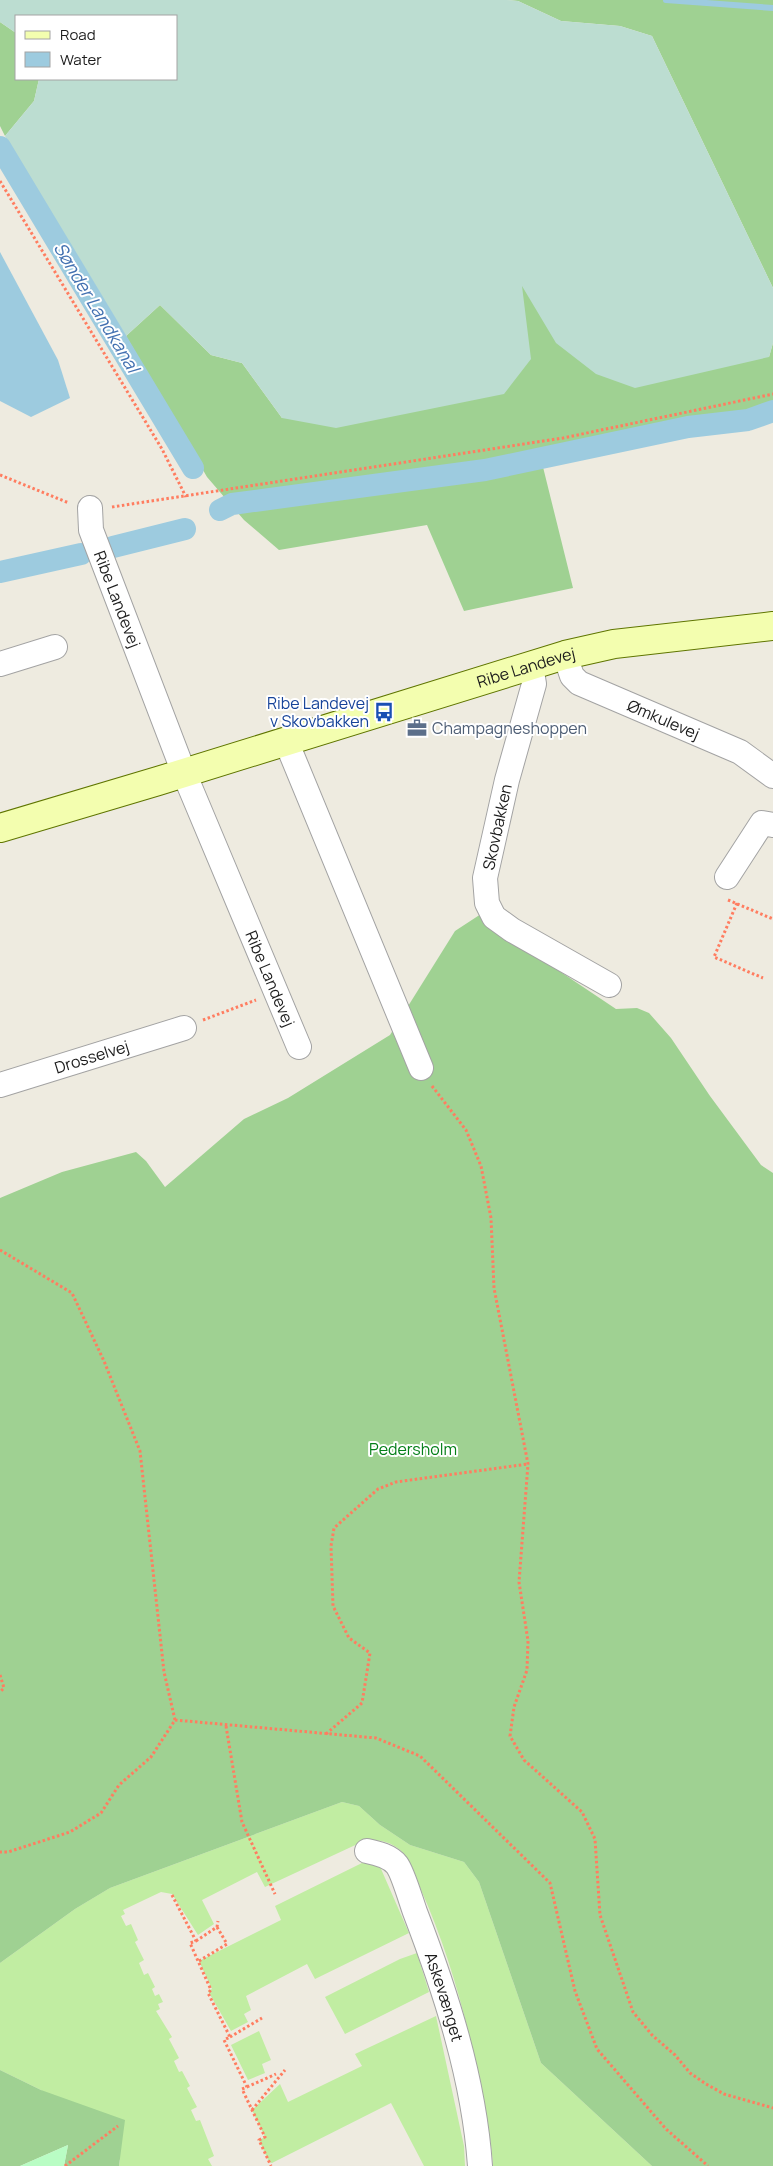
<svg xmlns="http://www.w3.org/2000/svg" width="773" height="2166" font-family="Manrope,sans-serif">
<rect width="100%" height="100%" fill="#eeebe0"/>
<path fill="#c1eda2" d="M342,1802L359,1806L380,1825L410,1845L464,1862L479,1882L541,2063L652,2166H493C492,2144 487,2123 483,2102C470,2030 451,1957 421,1890C416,1877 411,1859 400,1850C389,1841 377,1839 364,1841L265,1887L257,1872L202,1900L214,1924L198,1935L172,1894L161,1892L123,1910L125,1914L121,1916L126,1926L131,1924L138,1940L135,1942L144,1960L139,1963L144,1975L148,1973L155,1987L152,1989L155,1996L159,1994L163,2002L158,2004L160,2009L156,2011L172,2037L169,2039L179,2058L174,2061L179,2072L182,2071L190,2086L187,2088L197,2107L191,2110L196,2121L200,2120L214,2156L208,2159L212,2166H119L120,2160L41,2090L0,2070V1963L75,1909L110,1888Z
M366,1861L378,1862L409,1933L315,1979L307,1964L246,1996L251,2010L244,2014L248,2022L231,2031L208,1991L212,1989L199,1961L281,1920L275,1906Z
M417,1953L429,1992L345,2034L325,1997L400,1959Z
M436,2016L464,2146L465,2166H424L391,2103L272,2163L269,2162L259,2140L265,2137L252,2110L280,2084L288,2102L362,2066L355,2054Z
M259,2031L271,2060L262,2064L265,2073L248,2080L231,2045Z"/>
<path fill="#9fd192" d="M507,0H773V288L652,36L620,26L561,21L518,1Z
M0,22L16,33V79H39L34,101L5,136L0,126Z
M521,285L769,357L773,343V409L542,463L573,588L464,611L427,525L279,550L244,520L207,477L126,336L160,305L211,355L242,363L282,418Z
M481,914L492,926L616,1009L637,1008L649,1013L671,1038L710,1096L761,1165L773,1173V2166H652L541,2063L479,1882L464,1862L410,1845L380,1825L359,1806L342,1802L110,1888L75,1909L0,1963V1198L62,1172L136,1152L146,1161L165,1187L244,1119L288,1098L390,1035L455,931Z
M0,2070L41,2090L125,2120L119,2166H64L68,2145L20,2166H0Z"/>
<path fill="#bcddd1" d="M0,0H507L518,1L561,21L620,26L652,36L773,288V343L769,357L635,388L596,374L556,343L522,286L531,359L504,394L336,428L282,418L242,363L211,355L160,305L126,336L5,136L34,101L39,79H176V16H16V33L0,22Z"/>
<path fill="#b9fdc4" d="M68,2145L64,2166H20Z"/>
<path fill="#9dcbdf" d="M0,252L58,360L70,398L31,417L0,401Z"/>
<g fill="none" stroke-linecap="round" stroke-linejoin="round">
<path stroke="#9dcbdf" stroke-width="6" d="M666,0L773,8"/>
<path stroke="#9dcbdf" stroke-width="22" d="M0,147L193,468
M220,510L232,504L485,470L688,427L748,420L773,411
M113,547L185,529
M0,572L81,554"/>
<defs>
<g id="minor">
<path id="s1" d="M90,508L91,530L184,773L299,1047"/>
<path id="s2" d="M565,655L572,676L579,683L740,752L773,776"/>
<path d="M0,664L55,647"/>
<path d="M531,666L534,684L507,780L485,878L487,903L494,917L512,930L609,985"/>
<path d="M286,741L421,1068"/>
<path d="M727,877L762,823L773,825"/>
<path id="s3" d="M0,1085L184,1028"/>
<path id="s4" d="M367,1851C377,1853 390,1856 397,1865C403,1873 411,1901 415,1912C446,1993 474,2079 480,2166"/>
</g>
<g id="secondary">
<path id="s5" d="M0,828L158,781L565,655L614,644L773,626"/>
</g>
</defs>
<use href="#minor" stroke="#a3a3a3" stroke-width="26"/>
<use href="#secondary" stroke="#5f7500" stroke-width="30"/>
<path stroke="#ff7d60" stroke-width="3" stroke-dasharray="2.5 2.5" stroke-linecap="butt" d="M0,181L162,449L186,497
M0,475L69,503
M112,507L563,438L773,394
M728,900L773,919
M737,903L714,957L763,978
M203,1020L256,1000
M432,1086L466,1130L481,1166L491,1218L494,1288L528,1464L519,1582L528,1641L527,1670L514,1707L510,1736L524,1760L582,1812L595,1839L600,1915L633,2012L652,2035L675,2055L690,2073L706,2084L724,2094L773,2108
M0,1250L72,1293L104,1361L140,1451L164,1672L175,1720L151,1757L119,1785L101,1813L70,1832L8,1852H0
M0,1675L4,1688L0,1692
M175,1720L376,1738L420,1756L550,1883L575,1991L597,2049L666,2129L708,2166
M226,1726L242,1822L275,1894
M326,1734L362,1703L370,1653L349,1638L333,1606L331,1546L334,1528L378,1489L396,1482L528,1464
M172,1895L196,1941L190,1943L211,1990L208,1993L230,2037L224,2040L247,2087L242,2089L265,2137L259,2140L271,2166
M196,1941L217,1927L218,1921
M199,1961L227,1944L217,1927
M230,2037L262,2018
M247,2087L276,2074
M252,2110L285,2070
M65,2166L118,2126"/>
<use href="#minor" stroke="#fff" stroke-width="24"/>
<use href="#secondary" stroke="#f3feaf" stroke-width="28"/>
</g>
<defs>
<symbol id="bus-bare" viewBox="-9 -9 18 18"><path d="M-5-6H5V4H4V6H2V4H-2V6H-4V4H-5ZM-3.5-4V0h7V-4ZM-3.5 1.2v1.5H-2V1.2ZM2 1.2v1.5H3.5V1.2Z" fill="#1a4fb4" stroke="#fff" stroke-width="2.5" paint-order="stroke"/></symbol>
<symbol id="office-bare" viewBox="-9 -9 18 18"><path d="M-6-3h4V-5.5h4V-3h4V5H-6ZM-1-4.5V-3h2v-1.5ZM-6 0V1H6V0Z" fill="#5c6f8a" stroke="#fff" stroke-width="2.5" paint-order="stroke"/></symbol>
</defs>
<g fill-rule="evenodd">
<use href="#bus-bare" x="370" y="698" width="28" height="28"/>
<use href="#office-bare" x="403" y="714" width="28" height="28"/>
</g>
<g text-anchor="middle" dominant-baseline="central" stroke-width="4" stroke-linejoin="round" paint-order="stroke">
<g font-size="16" fill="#1c1c1c" stroke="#fff">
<text stroke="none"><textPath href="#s1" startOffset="96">Ribe Landevej</textPath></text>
<text stroke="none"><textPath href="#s5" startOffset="550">Ribe Landevej</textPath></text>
<text stroke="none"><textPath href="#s2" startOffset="124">Ømkulevej</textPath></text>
<text transform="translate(497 827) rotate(-78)">Skovbakken</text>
<text stroke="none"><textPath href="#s1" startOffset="505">Ribe Landevej</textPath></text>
<text stroke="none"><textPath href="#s3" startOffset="96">Drosselvej</textPath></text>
<text stroke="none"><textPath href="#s4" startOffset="174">Askevænget</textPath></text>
</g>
<g font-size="16" fill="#164399" stroke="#fff" text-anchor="end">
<text x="369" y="703">Ribe Landevej<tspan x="369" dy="18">v Skovbakken</tspan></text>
</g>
<g font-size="16" fill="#4e5e75" stroke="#fff" text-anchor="start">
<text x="432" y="728">Champagneshoppen</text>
</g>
<g font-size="16" fill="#047f18" stroke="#fff">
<text x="413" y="1449">Pedersholm</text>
</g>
<g font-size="18" font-style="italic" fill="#4371b1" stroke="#fff">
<text transform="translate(97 307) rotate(59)">Sønder Landkanal</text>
</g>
</g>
<rect x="15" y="15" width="162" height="65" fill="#ffffff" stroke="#a4a4a4"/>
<rect x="25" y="31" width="25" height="8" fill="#f3feaf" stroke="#a4a4a4"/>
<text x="60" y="40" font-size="15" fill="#1c1c1c">Road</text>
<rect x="25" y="52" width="25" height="15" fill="#9dcbdf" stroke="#a4a4a4"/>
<text x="60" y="65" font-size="15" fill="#1c1c1c">Water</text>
</svg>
